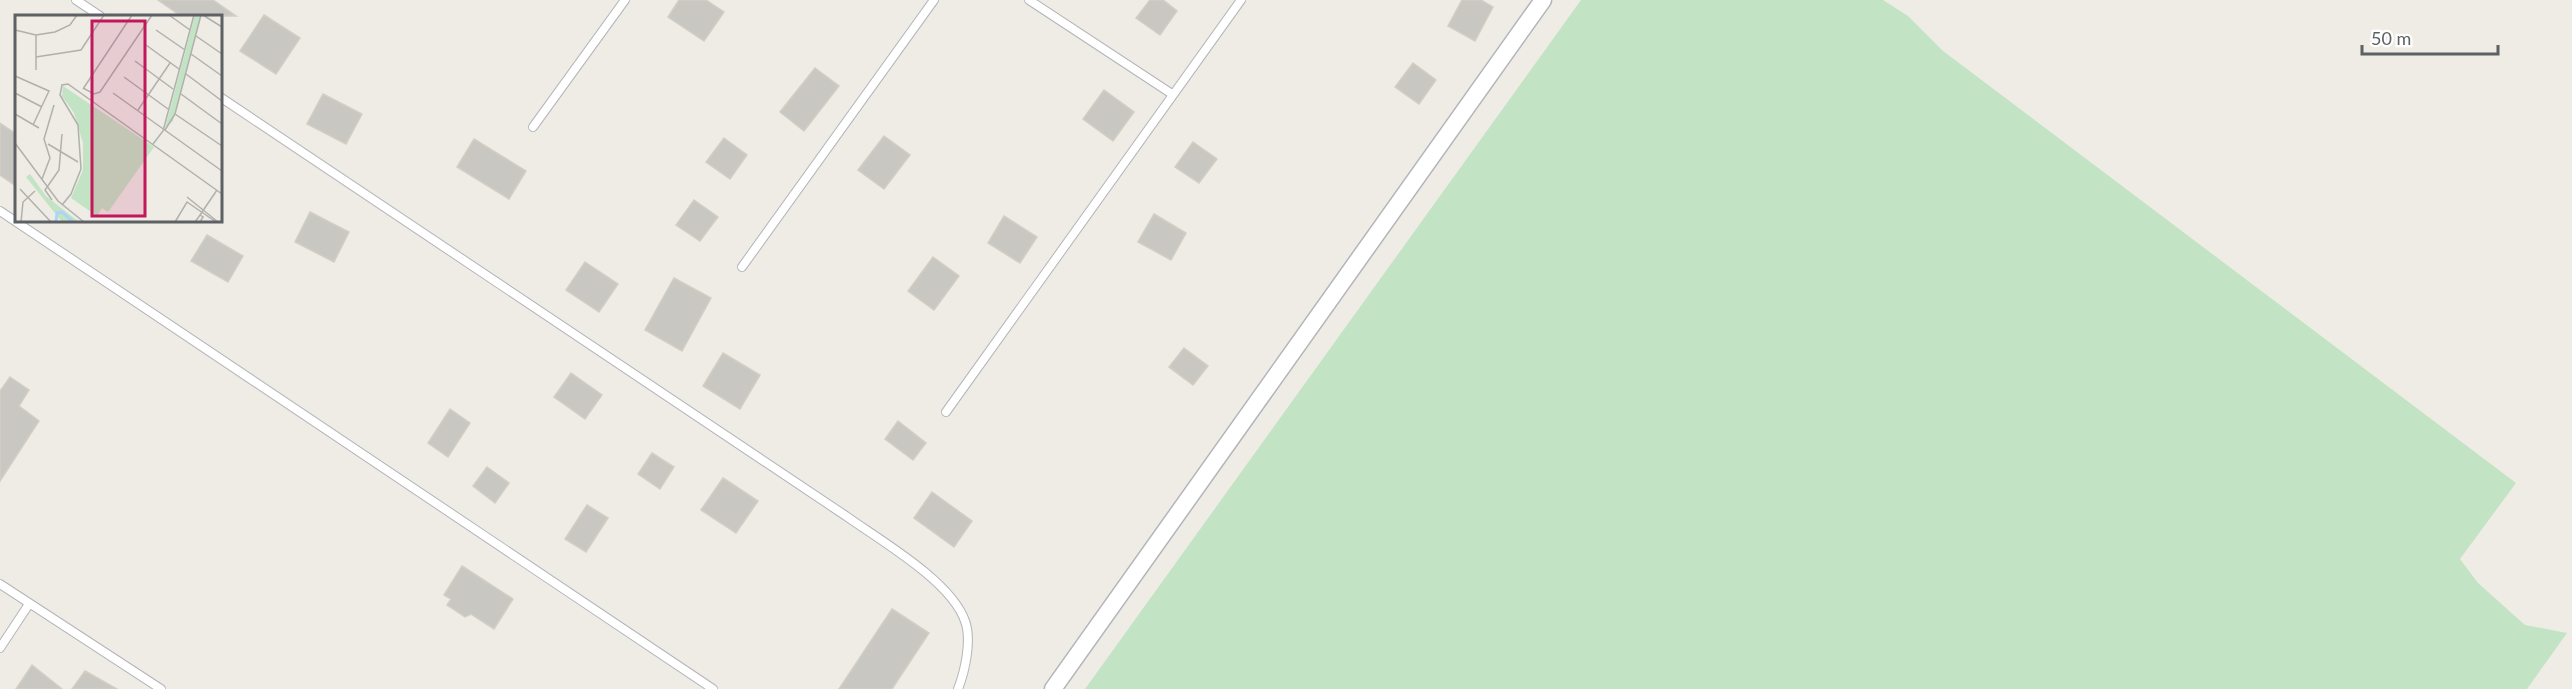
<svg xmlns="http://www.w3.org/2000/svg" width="2572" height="689" font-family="Lato,sans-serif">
<rect width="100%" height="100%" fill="#eeece5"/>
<path fill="#c3e4c4" d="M1581,0H1883L1908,16L1943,51L2516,483L2460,559L2478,583L2525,625L2567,633L2527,689H1085Z"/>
<path fill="#c9c7c2" stroke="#d2cec3" stroke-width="1.5" d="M158,0H213L236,16H181Z
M679,0H706L724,12L704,41L668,17Z
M1150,0H1163L1177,11L1160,35L1136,18Z
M1462,0H1481L1493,7L1475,41L1448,26Z
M264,15L300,38L276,74L240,51Z
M1413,63L1436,80L1419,104L1395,87Z
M815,68L839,86L804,131L780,112Z
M1104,90L1134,112L1113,141L1083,119Z
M323,94L362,114L346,144L307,124Z
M0,123L16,134V186L0,175Z
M884,136L910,155L884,189L858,170Z
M724,138L747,155L730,179L706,162Z
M474,139L526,171L509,199L457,167Z
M1193,142L1217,159L1199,183L1175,167Z
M694,200L718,217L700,241L676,225Z
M310,212L349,232L334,262L295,242Z
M1154,214L1186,233L1171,260L1138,242Z
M1004,216L1037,237L1020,263L988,243Z
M207,235L243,256L228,282L191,261Z
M933,257L959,276L934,310L908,291Z
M585,262L618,284L599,312L566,290Z
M674,278L711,298L682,351L645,330Z
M1184,348L1208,366L1193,385L1169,367Z
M723,353L760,375L740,409L703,386Z
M571,373L602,395L585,419L554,397Z
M10,377L29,390L19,406L39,421L0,481V391Z
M450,409L470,423L448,457L428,443Z
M898,421L926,443L913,460L885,439Z
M652,453L674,467L660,489L638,474Z
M487,467L509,483L495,503L473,486Z
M723,478L758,501L736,533L701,510Z
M932,492L972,521L954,547L914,518Z
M587,505L608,518L586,552L565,539Z
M462,566L513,599L494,629L471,614L465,617L447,605L451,599L444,595Z
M892,609L929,633L892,689H839Z
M32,665L62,689H16Z
M85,671L117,689H72Z"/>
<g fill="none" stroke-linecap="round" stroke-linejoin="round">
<defs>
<path id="lane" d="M76,0L100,16
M1029,0L1172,94
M220,97L846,516C881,541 951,581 965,621C972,640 965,671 958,689
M533,127L625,0
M0,211L713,689
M742,267L934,0
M946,412L1241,0
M0,584L161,689
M0,648L29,604"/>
<path id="street" d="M1053,689L1543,0"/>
</defs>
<use href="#lane" stroke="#b2b5b9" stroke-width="10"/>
<use href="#street" stroke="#b2b5b9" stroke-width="19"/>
<use href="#lane" stroke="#fff" stroke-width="8"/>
<use href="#street" stroke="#fff" stroke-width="16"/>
</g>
<g transform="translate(15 15)">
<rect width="207" height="207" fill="#eeece5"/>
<path d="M180,0H186L158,106L150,113ZM48,71L139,132L93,197L87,193L82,201L56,183L68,155V128L59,98L47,81ZM15,159L31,181L64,207H47L11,162Z" fill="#c3e4c4"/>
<path fill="none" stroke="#aad4f9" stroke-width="3" d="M41,207L42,198L47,197L58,207"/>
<path fill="none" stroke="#b0b0ad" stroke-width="1.5" d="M154,0L175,15M188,0L207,12M0,15L21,20L40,17L55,10L62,0M141,15L170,35M181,21L207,39M131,30L164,54M176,39L207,61M21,42L66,35L89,0M120,46L158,74M21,55V20M171,59L207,86M0,61L34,76L18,110M109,62L153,94M68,73L79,79L85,77L137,0M68,74L117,0M0,78L27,92M98,78L207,156M166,79L207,109M123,95L155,48M0,99L24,113M160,99L207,131M150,115L160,99L186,0M0,128L43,186L69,207M33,129L63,147M138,129L148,116L179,0M27,164L35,143L29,124L39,90M5,174L36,207M172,182L203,207M37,185L30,175L44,155L47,119M47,190L56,179L66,154L63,110L45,80L47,70L53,69L207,179M185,200L202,175M6,207L8,187L20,176M160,207L172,187L201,207M180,207L185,200L188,202L185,207"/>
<path fill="#c2185b" fill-opacity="0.15" stroke="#c2185b" stroke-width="3" d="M77,6H130V201H77Z"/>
<rect width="207" height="207" fill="none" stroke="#5d6064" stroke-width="3"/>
</g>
<path d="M2362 45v9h136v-9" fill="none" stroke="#5d6064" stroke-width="3"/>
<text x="2371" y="45" font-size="18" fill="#5d6064" stroke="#ffffff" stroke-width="4.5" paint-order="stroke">50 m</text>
</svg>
